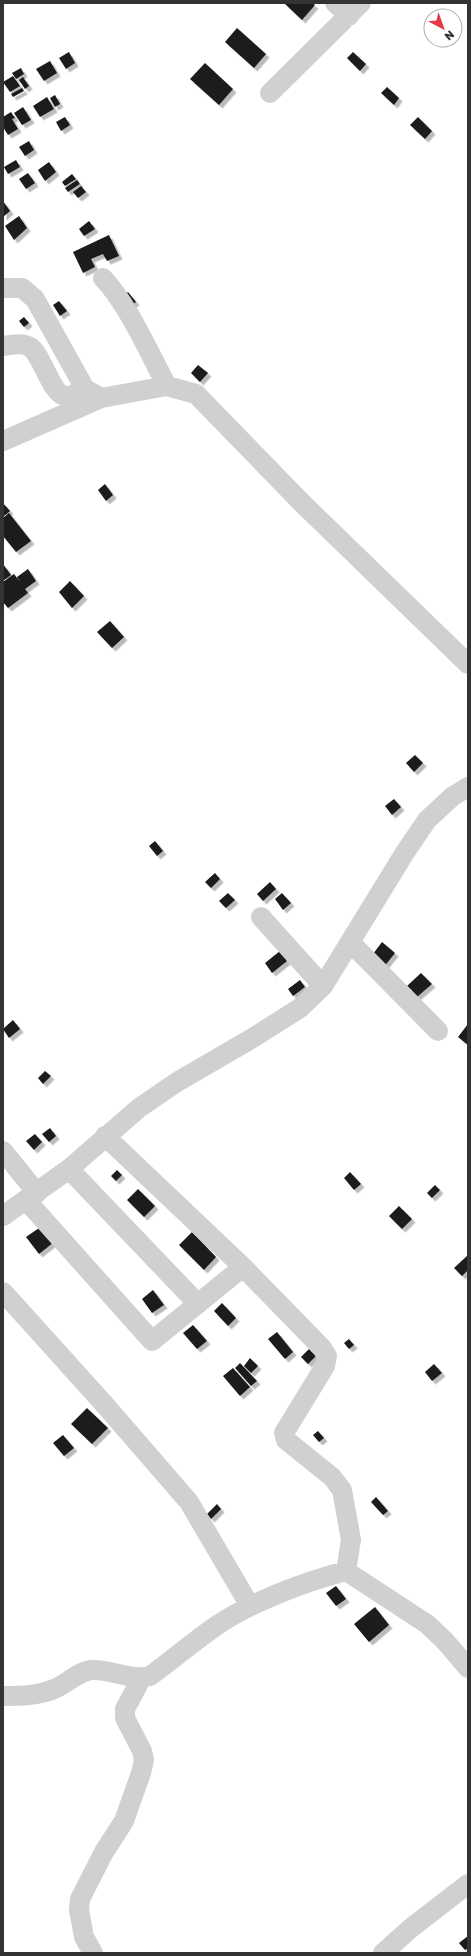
<svg xmlns="http://www.w3.org/2000/svg" width="471" height="1956" viewBox="0 0 471 1956" font-family="'Golos Text',sans-serif">
<style>
.building{fill:#1a1a1a;filter:url(#shadow)}
.lines{fill:none;stroke-linecap:round;stroke-linejoin:round}
.minor{stroke:#d0d0d0;stroke-width:20}
</style>
<defs>
<filter id="shadow"><feDropShadow dx="3.5" dy="3.5" stdDeviation="0" flood-color="#0004"/></filter>
</defs>
<rect width="100%" height="100%" fill="#fff"/>
<path class="building" d="M284,3h28l3,2 -13,15z
M237,28l29,26 -12,14 -29,-26z
M69,52l6,11 -9,6 -7,-11z
M353,52l13,12 -6,7 -13,-13z
M50,61l7,12 -13,8 -8,-12z
M205,63l28,26 -14,16 -29,-26z
M21,68l3,6 -8,5 -4,-6z
M13,76l7,10 -10,6 -7,-10z
M23,77l6,9 -4,3 -6,-9z
M387,87l12,11 -5,7 -13,-12z
M22,88l2,3 -11,6 -2,-3z
M55,95l5,9 -5,3 -5,-9z
M47,97l7,12 -14,8 -7,-11z
M23,107l8,13 -9,5 -8,-12z
M11,112l4,6 -3,1 6,10 -10,6 -5,-8v-10z
M65,117l5,8 -9,6 -5,-9z
M418,117l14,14 -7,8 -15,-14z
M29,141l5,9 -9,6 -6,-9z
M16,160l4,7 -12,7 -4,-7z
M49,162l7,10 -11,9 -7,-11z
M28,173l7,10 -9,6 -7,-10z
M72,174l4,5 -11,7 -3,-4z
M77,180l3,4 -12,8 -3,-4z
M81,186l5,6 -8,6 -5,-6z
M3,201l7,10 -7,6z
M19,216l8,12 -13,12 -9,-14z
M89,221l6,8 -11,7 -5,-7z
M109,235l10,21 -12,5 -4,-7 -12,5 4,8 -12,6 -10,-21z
M128,292l8,10 -6,4 -7,-10z
M59,301l8,10 -7,5 -7,-11z
M24,317l5,6 -5,4 -5,-6z
M198,365l10,8 -8,9 -9,-9z
M105,484l8,11 -7,6 -8,-11z
M3,503l7,8 -7,6z
M9,513l22,28 -15,11 -13,-16v-18z
M3,564l8,11 -8,6z
M28,569l8,12 -11,8 3,4 -20,15 -5,-6v-20l11,-8 7,9 -4,-6z
M70,581l14,15 -12,12 -13,-16z
M110,621l14,16 -12,11 -15,-16z
M415,755l8,8 -9,9 -8,-9z
M394,799l7,8 -9,8 -7,-9z
M155,841l8,10 -6,5 -8,-10z
M215,873l5,6 -9,9 -6,-6z
M270,882l6,7 -13,12 -6,-7z
M228,893l7,7 -9,8 -7,-7z
M282,893l9,10 -8,7 -8,-11z
M382,942l13,11 -12,15 -13,-10z
M280,951l7,10 -15,12 -7,-10z
M421,973l11,11 -15,13 -10,-11z
M300,980l5,7 -12,9 -5,-7z
M13,1020l7,9 -11,9 -6,-9z
M468,1024v21l-10,-8z
M45,1071l6,5 -8,8 -5,-6z
M50,1128l6,8 -7,6 -7,-8z
M35,1134l7,8 -8,8 -8,-9z
M117,1170l5,5 -6,6 -5,-5z
M350,1172l11,12 -7,6 -10,-12z
M435,1185l5,5 -8,8 -5,-5z
M138,1189l17,17 -11,11 -17,-17z
M399,1206l13,13 -10,10 -13,-13z
M42,1226l12,16 -15,12 -13,-17z
M192,1232l24,25 -12,13 -25,-25z
M468,1255v15l-6,6 -8,-8z
M153,1290l11,15 -12,8 -10,-14z
M222,1303l14,15 -8,8 -14,-15z
M193,1325l14,16 -10,8 -14,-16z
M277,1332l16,20 -8,7 -17,-20z
M349,1339l5,6 -5,4 -5,-6z
M309,1349l7,7 -8,8 -7,-7z
M250,1358l8,8 -7,7 -7,-7z
M240,1363l17,18 -6,5 -16,-18z
M434,1364l8,9 -10,8 -7,-9z
M233,1368l17,19 -10,9 -17,-20z
M87,1408l21,20 -16,16 -21,-20z
M318,1431l6,7 -5,4 -6,-7z
M63,1435l11,13 -10,8 -11,-13z
M376,1497l12,14 -5,4 -12,-13z
M217,1504l4,5 -10,10 -4,-5z
M336,1586l10,13 -10,7 -10,-13z
M375,1607l14,18 -20,17 -15,-18z
M468,1936v12l-3,2 -6,-7z"/>
<g class="lines">
<path class="minor" d="M335,3l14,13
M270,93l91,-90
M103,278c26,28 45,73 64,108
M3,288h19l13,11 50,90 16,9
M3,346c8,-1 20,-4 27,1 13,9 21,47 35,49 7,1 15,-5 20,-7
M3,441l98,-43 66,-12 29,8 105,108 167,162
M261,917l62,69
M350,942l88,89
M105,1136l138,131 79,81 5,8 -2,10 -41,67 2,7 46,37 10,13 9,50 -5,31
M3,1151l34,42
M69,1169l129,135
M26,1200l126,141 91,-74
M3,1216l66,-47 70,-61 38,-26 74,-43 49,-31 23,-22 81,-132 23,-34 26,-24 15,-9
M3,1292l102,113 84,97 61,104
M3,1696c17,0 35,0 51,-7 13,-5 24,-18 38,-19 20,-1 38,11 58,6 22,-16 43,-34 66,-50 35,-24 88,-44 130,-55l81,53 18,17 23,27
M93,1953l-9,-16 -5,-27 1,-11 24,-47 20,-31 17,-48 3,-13 -2,-9 -17,-33v-9l16,-30
M383,1953l28,-25 57,-44"/>
</g>
<rect width="471" height="1956" fill="none" stroke="#333333" stroke-width="8"/>
<g transform="translate(443 28) rotate(139)"><circle r="19" fill="#ffffff" stroke="#adadad"/>
<path d="M0-3L7 15L0 10L-7 15Z" fill="#e63946"/>
<text y="-6" font-size="11" font-weight="bold" text-anchor="middle" fill="#333333">N</text>
</g>
</svg>
